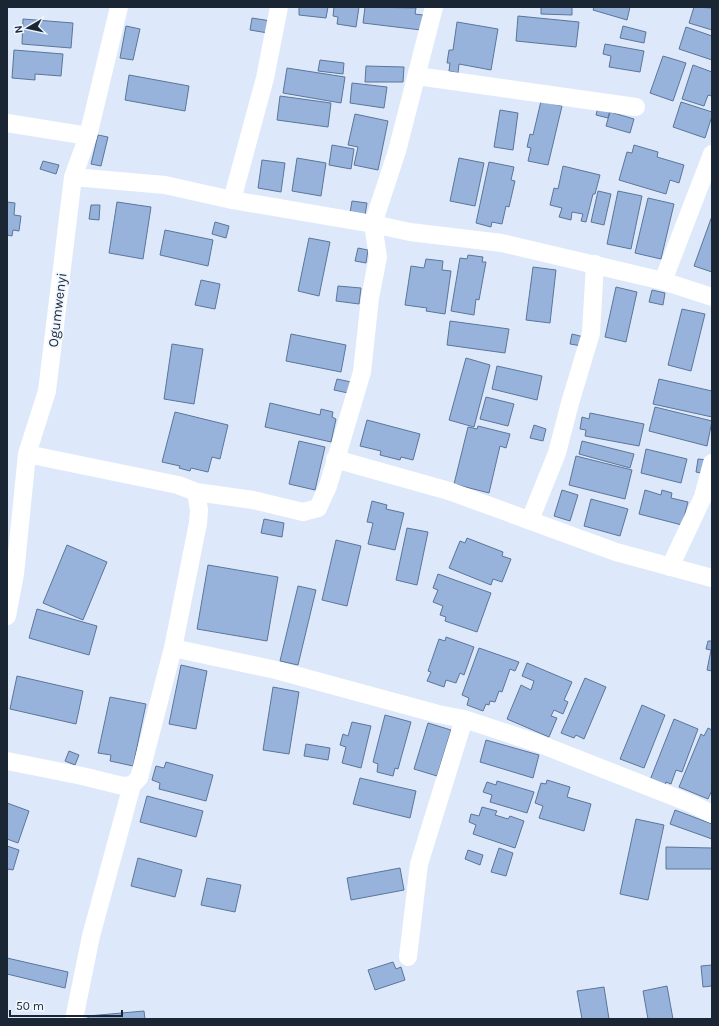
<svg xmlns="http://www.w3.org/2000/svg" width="719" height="1026" viewBox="0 0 719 1026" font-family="Karla,sans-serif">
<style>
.building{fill:#97b3db;stroke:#5b769a}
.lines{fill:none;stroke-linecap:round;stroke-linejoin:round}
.minor{stroke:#fff;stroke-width:18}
.labels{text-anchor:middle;stroke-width:3.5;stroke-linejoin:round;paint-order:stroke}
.street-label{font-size:14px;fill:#1b2635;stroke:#f0f6fe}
</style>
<rect width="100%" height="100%" fill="#dde9fa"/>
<path class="building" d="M299,7h29l-2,11 -27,-3z
M334,7h25l-3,20 -19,-3 1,-7 -5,-1z
M365,7l51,1 -1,6 8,1 -2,15 -58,-7z
M541,7h31v8l-31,-1z
M594,7h36l-3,13 -34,-10z
M694,7l18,1v22l-23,-7z
M518,16l61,6 -3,25 -60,-6z
M252,18l19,3 -3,12 -18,-3z
M23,19l50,4 -2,25 -49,-4z
M457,22l41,7 -7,41 -32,-6 -1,9 -9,-2 1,-8h-3l2,-13h4z
M126,26l14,3 -7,31 -13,-2z
M623,26l23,6 -2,11 -24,-5z
M686,27l26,9v24l-33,-11z
M605,44l39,7 -4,21 -31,-5 2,-11 -8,-2z
M14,50l49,4 -2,22 -26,-2v6l-23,-2z
M663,56l23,7 -13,38 -23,-8z
M320,60l24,3 -1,11 -25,-3z
M693,65l19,7v24l-4,-1 -4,11 -22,-7z
M366,66l38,1 -1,15h-38z
M287,68l58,9 -4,26 -58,-10z
M129,75l60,11 -4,25 -60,-11z
M352,83l35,4 -3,21 -34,-5z
M280,96l51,7 -3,24 -51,-7z
M541,101l21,5 -14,59 -20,-4 3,-13 -4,-1 3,-13 3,1z
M681,102l31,10v4l-7,22 -32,-11z
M598,107l12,3 -2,8 -12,-3z
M500,110l18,3 -5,37 -19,-3z
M610,112l24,7 -4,14 -24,-7z
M355,114l33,7 -10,49 -24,-5 4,-18 -10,-2z
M98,135l10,2 -7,29 -10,-2z
M332,145l22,4 -3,20 -22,-4z
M634,145l24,7 -1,5 27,8 -5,18 -9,-3 -4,14 -47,-14 8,-28 5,1z
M297,158l29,5 -5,33 -29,-5z
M459,158l25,5 -9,43 -25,-5z
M262,160l23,3 -4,29 -23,-4z
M43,161l16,4 -3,9 -16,-5z
M489,162l25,5 -3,13 4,1 -6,26 -3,-1 -4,18 -10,-2 -1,5 -15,-4z
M563,166l37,9 -5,19h-2l-7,28 -5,-1 2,-7 -11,-2 -1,8 -12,-3 3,-9 -12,-3 4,-17 4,1z
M598,191l13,3 -7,31 -13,-3z
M618,191l24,5 -11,53 -24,-5z
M648,198l26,6 -13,55 -26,-6z
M352,201l15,2 -2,12 -15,-2z
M7,202l8,1 -1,12 7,1 -2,15 -6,-1 -1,6 -5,-1z
M117,202l34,5 -8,52 -34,-6z
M91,205h9l-1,15 -10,-1z
M712,216v56l-18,-6z
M215,222l14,4 -3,12 -14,-4z
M165,230l48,10 -5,26 -48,-11z
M309,238l21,4 -11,54 -21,-5z
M358,248l10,2 -2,13 -11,-2z
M468,255l15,2 -1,5h4l-7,38 -3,-1 -2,16 -23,-4 9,-53 7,1z
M426,259l17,2 -1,9 9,1 -6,43 -19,-3 1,-3 -22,-3 6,-39 13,2z
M533,267l23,3 -6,53 -24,-3z
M201,280l19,4 -5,25 -20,-4z
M338,286l23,2 -2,16 -23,-3z
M616,287l21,5 -11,50 -21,-5z
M652,290l13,3 -2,12 -14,-3z
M682,309l23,5 -14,57 -23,-6z
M450,321l59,8 -4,24 -58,-8z
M291,334l55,11 -5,27 -55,-11z
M572,334l12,3 -2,9 -12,-2z
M172,344l31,5 -9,55 -30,-5z
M466,358l24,7 -16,62 -25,-7z
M497,366l45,10 -5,24 -45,-11z
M337,379l14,3 -3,11 -14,-3z
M659,379l53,12v26l-59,-13z
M486,397l28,7 -6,22 -28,-7z
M270,403l50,12 1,-6 12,3 -1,5 4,2 -5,23 -66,-15z
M655,407l57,14 -5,25 -58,-15z
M175,412l53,13 -8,34 -8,-2 -4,15 -17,-4 -1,3 -11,-3 1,-2 -18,-4z
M590,413l54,11 -5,22 -54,-10 1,-6 -6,-1 2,-12 7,2z
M367,420l53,14 -7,26 -12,-3 -1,3 -20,-5 1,-4 -21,-5z
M534,425l12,4 -3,12 -13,-3z
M478,426l32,8 -4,14 -6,-2 -11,47 -35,-9 14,-57 9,2z
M299,441l26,6 -10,43 -26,-6z
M582,441l52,13 -4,14 -51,-14z
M646,449l41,10 -6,24 -40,-10z
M576,456l56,14 -7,29 -56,-14z
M698,459l11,1 -3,14 -10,-2z
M562,490l16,5 -8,26 -16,-5z
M645,490l16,5 1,-5 10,3 -1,5 17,4 -6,23 -43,-11z
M591,499l37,10 -8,27 -36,-10z
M372,501l15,4 -1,4 18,4 -9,37 -27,-6 5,-21 -6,-1z
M264,519l20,4 -2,14 -21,-4z
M407,528l21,4 -11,53 -21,-5z
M467,538l36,14 -1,4 9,3 -9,23 -9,-3 -2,6 -42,-17 11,-27 5,2z
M336,540l25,6 -14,60 -25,-6z
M67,545l40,17 -24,58 -40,-17z
M208,565l70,12 -11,64 -70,-12z
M438,574l53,19 -14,39 -32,-11 1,-4 -6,-2 3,-9 -10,-4 5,-12 -5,-2z
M298,586l18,4 -18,75 -18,-4z
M37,609l60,17 -8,29 -60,-17z
M446,637l28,10 -10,28 -4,-2 -4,10 -10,-3 -2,7 -17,-6 4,-9 -3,-1 11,-32 6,2z
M708,641h4v30l-5,-1 4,-20 -5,-1z
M479,648l40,14 -4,9 -5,-2 -8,23 -3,-1 -4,11 -5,-1 -1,4 -3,-1 -3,7 -16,-6 2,-7 -7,-3z
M527,663l45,19 -8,18 4,2 -5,12 -9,-4 -3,6 6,2 -8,19 -42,-18 14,-34 10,5 3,-9 -12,-5z
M181,665l26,6 -11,58 -27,-5z
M17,676l66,15 -7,33 -66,-15z
M585,678l21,9 -22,52 -8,-4 -2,3 -13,-5z
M273,687l26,5 -10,62 -26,-4z
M110,697l36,7 -13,62 -23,-5 1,-6 -13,-2z
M642,705l23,10 -21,53 -24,-9z
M385,715l26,7 -13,47 -3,-1 -2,8 -16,-4 1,-8 -5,-2z
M674,719l24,10 -16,43 -6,-2 -5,14 -5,-2 -1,4 -15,-6z
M352,722l19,4 -10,42 -19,-5 4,-16 -6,-2 3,-11 5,2z
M428,723l23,7 -14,46 -23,-7z
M708,728l4,2v60l-4,9 -29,-12 22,-53 3,2z
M486,740l53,15 -6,23 -53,-16z
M306,744l24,4 -2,12 -24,-4z
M69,751l10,4 -4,10 -10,-4z
M166,762l47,13 -7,26 -47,-12 1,-6 -8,-3 4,-14 8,2z
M360,778l56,13 -6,27 -57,-14z
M547,780l23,7 -3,10 24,7 -7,27 -45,-13 4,-12 -8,-3 6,-20 5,1z
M497,781l37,11 -7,21 -37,-11 2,-7 -9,-3 4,-10 9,3z
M147,796l56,15 -7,26 -56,-15z
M7,803l22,8 -11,32 -11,-4z
M482,807l15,4 -2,4 13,4 2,-3 14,5 -9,27 -42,-14 3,-9 -7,-3 2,-8 8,2z
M675,810l37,14v15l-42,-15z
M636,819l28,6 -16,75 -28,-6z
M7,846l12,4 -6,20 -5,-1 -1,4z
M666,847l46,1v21h-46z
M499,848l14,5 -7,23 -15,-4z
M468,850l15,5 -3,10 -15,-6z
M138,858l44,12 -7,27 -44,-11z
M400,868l4,22 -53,10 -4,-22z
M207,878l34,7 -6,27 -34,-7z
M7,958l61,14 -3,16 -58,-14z
M393,962l3,7 5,-2 4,13 -30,10 -7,-20z
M712,965v21l-9,1 -2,-21z
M667,986l6,33h-25l-5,-28z
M604,987l5,32h-27l-5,-28z
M144,1011l1,8h-57v-3z"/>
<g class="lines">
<path class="minor" d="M417,76l219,31
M7,123l81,13
M73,177l92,8 67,15 141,24 37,8 92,11 161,38 49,16
M232,200l33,-122 14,-71
M663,281l49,-127
M335,459l114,32 167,61 96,26
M196,492l57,8 50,12 15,-4 10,-22 34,-114 8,-74 8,-41 -5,-33 24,-73 37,-144
M530,520l27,-67 13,-50 21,-70 4,-69
M670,567l33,-70 9,-34
M7,616l8,-42 12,-120 20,-63 26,-214 15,-41 31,-129
M173,648l103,22 162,44 26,5 76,25 152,60 20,10
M7,761l75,15 41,10 9,-1 7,-7 34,-130 25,-125 1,-13 -3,-18 -18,-7 -151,-31
M408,957l11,-93 45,-145
M74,1019l17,-83 41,-151"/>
</g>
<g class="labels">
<g class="street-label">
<text transform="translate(57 310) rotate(-83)" y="5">Ogumwenyi</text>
</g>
</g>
<rect width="719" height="1026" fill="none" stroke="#1b2635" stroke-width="16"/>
<g transform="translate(28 28) rotate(261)" stroke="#f0f6fe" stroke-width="3" paint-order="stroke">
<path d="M0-3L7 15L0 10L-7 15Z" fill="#1b2635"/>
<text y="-6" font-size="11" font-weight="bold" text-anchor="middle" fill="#1b2635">N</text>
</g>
<path d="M10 1010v6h112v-6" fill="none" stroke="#1b2635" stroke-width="2"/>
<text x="16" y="1010" font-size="12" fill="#1b2635" stroke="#f0f6fe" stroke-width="3" paint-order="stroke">50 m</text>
</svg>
